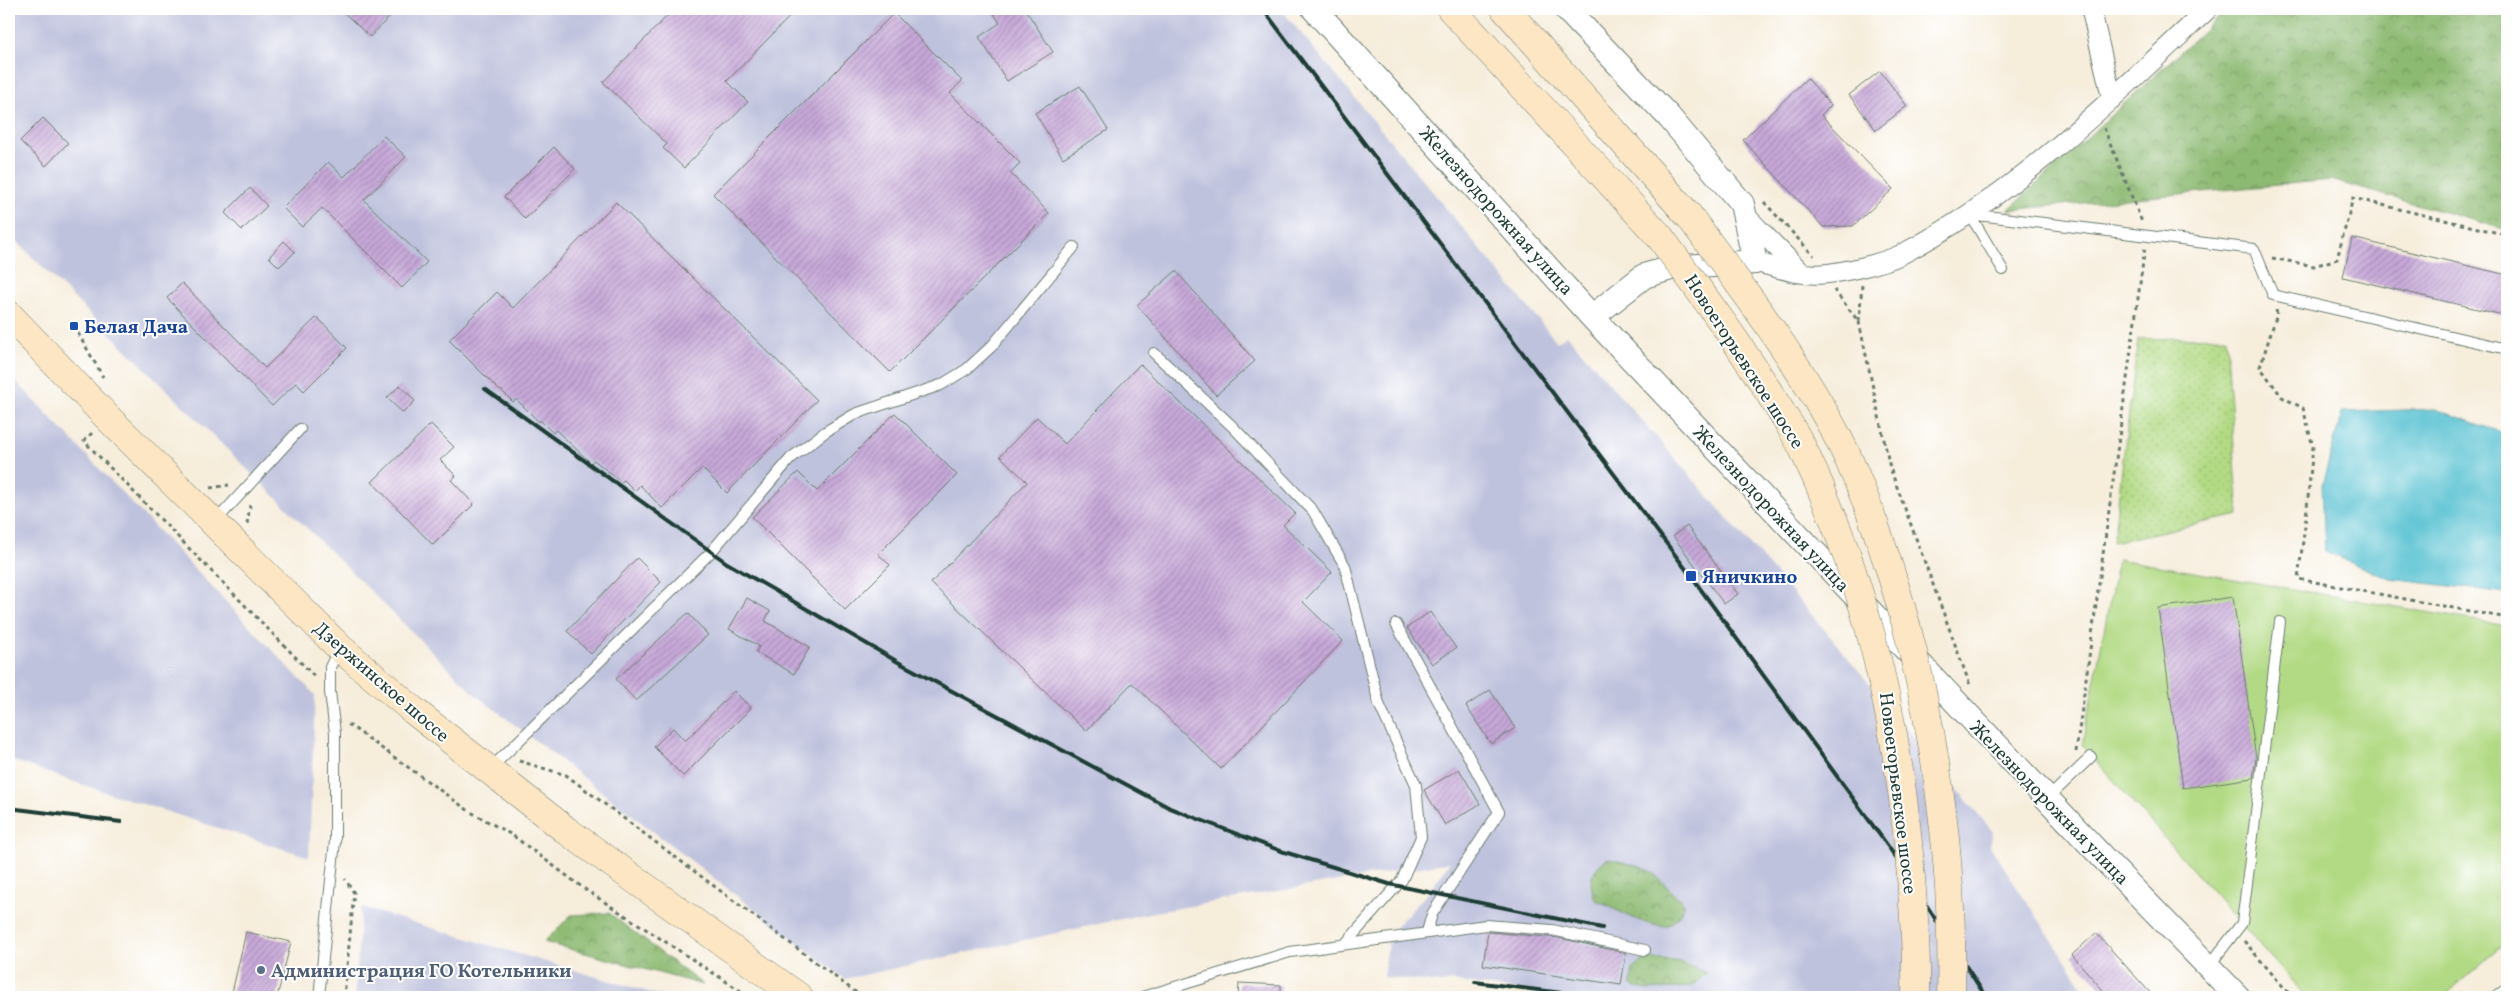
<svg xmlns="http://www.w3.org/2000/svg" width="2516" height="1006" viewBox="0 0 2516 1006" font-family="Vollkorn,serif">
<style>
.industrial{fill:#bfc2dd}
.grass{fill:url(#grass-dots);stroke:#688c5c}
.forest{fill:url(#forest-crowns);stroke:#567c53}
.pitch{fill:#b2da84;stroke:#688c5c}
.water{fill:#56c1d1;stroke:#3a7f82}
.building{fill:url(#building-hatch)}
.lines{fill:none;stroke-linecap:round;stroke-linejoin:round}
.service-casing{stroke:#6a7b6e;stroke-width:12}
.minor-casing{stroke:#6a7b6e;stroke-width:21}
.tertiary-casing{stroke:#6a7b6e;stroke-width:26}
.secondary-casing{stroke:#6a7b6e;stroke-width:29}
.path{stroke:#6a7b6e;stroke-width:3;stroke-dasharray:4 4;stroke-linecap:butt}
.service{stroke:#fff;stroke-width:10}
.minor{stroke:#fff;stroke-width:19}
.tertiary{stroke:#fff;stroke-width:24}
.secondary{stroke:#fce6c4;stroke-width:28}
.rail{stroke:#1f3d34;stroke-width:4}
.secondary-bridge-casing{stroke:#6a7b6e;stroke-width:29;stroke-linecap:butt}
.secondary-bridge{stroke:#fce6c4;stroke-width:28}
.transit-dot{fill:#1a4fb4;stroke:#fff;stroke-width:2}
.service-dot{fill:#5c6f8a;stroke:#fff;stroke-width:2}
.labels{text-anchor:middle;stroke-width:4;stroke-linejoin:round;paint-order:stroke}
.street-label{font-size:19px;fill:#1f3d34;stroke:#fff}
.transit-label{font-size:19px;font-weight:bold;fill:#164399;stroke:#fff;text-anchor:start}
.service-label{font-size:19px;font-weight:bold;fill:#4e5e75;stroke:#fff;text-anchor:start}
</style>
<defs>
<pattern id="grass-dots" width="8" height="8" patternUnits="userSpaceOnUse" patternTransform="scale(1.25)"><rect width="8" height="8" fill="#b2da84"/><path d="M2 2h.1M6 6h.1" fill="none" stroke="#99bc73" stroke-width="1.8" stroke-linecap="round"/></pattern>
<pattern id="forest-crowns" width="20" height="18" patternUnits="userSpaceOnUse" patternTransform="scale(1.25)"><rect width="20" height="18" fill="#8dba72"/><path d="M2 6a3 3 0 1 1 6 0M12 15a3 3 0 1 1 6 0" fill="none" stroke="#73985e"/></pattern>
<pattern id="building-hatch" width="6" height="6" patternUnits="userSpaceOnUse" patternTransform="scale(1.25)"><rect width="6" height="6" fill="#c8a9d9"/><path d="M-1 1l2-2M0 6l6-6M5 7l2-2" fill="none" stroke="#a28bb1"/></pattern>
</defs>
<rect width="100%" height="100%" fill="#fff"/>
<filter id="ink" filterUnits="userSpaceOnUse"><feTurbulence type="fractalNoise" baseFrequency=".02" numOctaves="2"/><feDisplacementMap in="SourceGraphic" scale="10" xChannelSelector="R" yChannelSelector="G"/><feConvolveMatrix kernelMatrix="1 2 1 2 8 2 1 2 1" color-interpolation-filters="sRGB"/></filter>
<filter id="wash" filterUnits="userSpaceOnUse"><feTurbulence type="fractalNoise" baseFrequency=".0096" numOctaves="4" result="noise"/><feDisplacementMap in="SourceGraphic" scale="20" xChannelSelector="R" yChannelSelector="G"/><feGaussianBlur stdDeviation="1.12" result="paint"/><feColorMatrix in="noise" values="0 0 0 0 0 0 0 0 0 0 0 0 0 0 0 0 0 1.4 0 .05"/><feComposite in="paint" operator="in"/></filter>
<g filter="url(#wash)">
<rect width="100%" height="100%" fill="#f6eddb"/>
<path class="industrial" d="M9,9h1272l276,333 10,-7 251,287 175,210 -3,14 100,151h-525l-114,-16 -10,2 -58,-6 6,-40 10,-14 30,-31 21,-30 -301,51 -304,66 -369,-284 -467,-461z
M9,374l306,321 -6,162 -235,-75 -65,-23z
M361,907l297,88 9,2h-312z"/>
<path class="grass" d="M2226,337l13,178 -126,27 25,-203z"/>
<path class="forest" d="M2227,9h280v221l-176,-50 -323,30z
M1607,858l31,8 14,6 33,32c-4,8 -8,17 -17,21 -16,6 -56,-18 -73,-25 -7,-21 -5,-27 12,-42z
M609,913l94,72 -159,-43 27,-27z
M1645,959l32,2 30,12 -16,14 -45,3 -15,-5 1,-16z"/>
<path class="pitch" d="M2118,559l389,67v315l-64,56h-137l-224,-252z"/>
<path class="water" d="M2435,409l72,25v159l-117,-14 -65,-27 -3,-67 20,-73z"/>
<g id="blocks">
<path class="building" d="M340,9h57l-27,28z
M674,9h123l-70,72 21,21 -64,66 -21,-20 4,-4 -64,-62z
M991,9h34l28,43 -46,29 -28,-44 21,-14z
M894,13l68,68 -12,12 70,70 -10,10 39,40 -159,159 -177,-178z
M1880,71l27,35 -31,24 -27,-35z
M1807,78l24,27 -10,10 72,74 -40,37 -30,1 -80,-87z
M1080,86l28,44 -45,28 -28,-45z
M43,118l25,25 -22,23 -26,-25z
M384,136l22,21 -42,43 63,62 -25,26 -80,-80 -20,19 -19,-19 45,-46 16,15z
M554,147l21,22 -50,50 -21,-22z
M250,188l17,18 -25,24 -17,-17z
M616,202l201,198 -90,93 -25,-25 -40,40 -22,-23 -5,6 -11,-11 -3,2 -27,-22 -3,3 -35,-33 -3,3 -13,-13 -1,2 -23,-23 -3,3 -12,-12 -1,1 -51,-51 48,-48 16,16z
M2352,238l155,37v41l-164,-39z
M284,241l11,11 -16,15 -10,-10z
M1176,271l79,90 -39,34 -79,-90z
M182,283l83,85 52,-51 30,31 -43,43 -8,-8 -24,23 -105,-108z
M1140,364l155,149 -12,12 49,47 -29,30 40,39 -122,128 -89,-86 -46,48 -155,-148 96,-101 -27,-26 37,-39 28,27z
M400,385l15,16 -12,12 -16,-15z
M895,413l62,62 -79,79 12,11 -45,45 -93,-93 46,-45 19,19z
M431,424l23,23 -14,13 16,16 -5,4 23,24 -41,41 -61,-63z
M1687,526l51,68 -14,10 -51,-68z
M637,558l24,24 -70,72 -24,-23z
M2233,597l23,161 -3,20 -70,10 -25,-180z
M747,598l23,13 -5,10 45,26 -16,27 -38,-22 3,-6 -30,-17z
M1430,612l26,36 -24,16 -25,-36z
M688,613l20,22 -72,66 -20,-22z
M1490,690l25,38 -24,16 -25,-38z
M734,691l17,17 -68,68 -29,-29 19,-19 12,13z
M1459,769l21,35 -35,21 -21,-35z
M246,932l45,10 -14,55h-46z
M1488,932l71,6 67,15 -5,32 -138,-20z
M2096,933l58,64h-45l-37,-42z
M1239,983l42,2v12h-43z"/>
</g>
</g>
<g filter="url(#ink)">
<use href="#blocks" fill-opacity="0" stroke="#6a7b6e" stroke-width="1"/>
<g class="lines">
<defs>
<path id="service" d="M1969,213l34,57
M1970,214l284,35 19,46 234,54
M1154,353l78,73 81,85 32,55 34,138 37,81 5,52 -19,43 -57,64
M215,522l85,-93
M1396,624l103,188 -67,102 -5,18
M489,770l222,-218 80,-94 34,-26 30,-18 86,-29 26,-16 25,-23 82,-99
M2047,799l44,-42
M2209,966l33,-43 38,-301
M319,997l16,-156v-108l-5,-41v-25l9,-18
M1142,997l148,-45 196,-27 66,5 93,20
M2497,997l10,-8"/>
<path id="minor" d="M2091,9l21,90
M1745,215l57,58
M1755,262c21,5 44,14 67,12 19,-1 63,-11 80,-20 114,-59 213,-158 306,-245"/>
<path id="tertiary" d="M1314,9l278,308 515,545 131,135
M1566,9l103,108 73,87 13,58 -84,6 -27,8 -52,41"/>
<path id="secondary" d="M1451,9l209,228
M1505,9l184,207
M9,315l99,103 232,230 74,63 153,120 232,166"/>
</defs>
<use href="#service" class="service-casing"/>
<use href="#minor" class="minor-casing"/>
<use href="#tertiary" class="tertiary-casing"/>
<use href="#secondary" class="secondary-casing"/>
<path class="path" d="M2104,128l38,94
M1764,202l50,54
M2272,258l42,8 23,-7 16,-61 154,37
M1834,290l25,32 31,146 80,217
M2276,310l1,4 -17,53 22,30 21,11 10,39 -7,71 -8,61 209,39
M1859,321l3,-36
M74,326l29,51
M92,433l-8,8 232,237
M210,488l19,-3
M247,524l3,-19
M348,724l121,87 43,24 74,55 164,107
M2076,752l69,-505
M519,761l47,14 296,222
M2244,941l48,56
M344,997l10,-104 -9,-14"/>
<use href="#service" class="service"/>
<use href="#minor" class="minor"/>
<use href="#tertiary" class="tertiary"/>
<use href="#secondary" class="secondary"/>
<path class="rail" d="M1263,9l428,567 199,273 96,148
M485,389l242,174 171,99 272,146 111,43 108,33 213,44
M9,808l112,14
M1475,982l119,15"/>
<defs>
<path id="secondary-bridge" d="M1689,216c51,69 104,138 145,214 19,35 34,75 47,113 49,142 74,304 70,454
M1660,237c39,53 79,106 113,162 10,16 22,33 30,50 61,127 93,264 106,404 4,48 8,96 7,144"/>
</defs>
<use href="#secondary-bridge" class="secondary-bridge-casing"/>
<use href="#secondary-bridge" class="secondary-bridge"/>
</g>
</g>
<g class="transit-dot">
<rect x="69" y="321" width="10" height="10" rx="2.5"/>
<rect x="1685" y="570" width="12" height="12" rx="2.5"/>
</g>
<circle class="service-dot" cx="261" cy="970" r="5"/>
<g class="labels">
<g class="street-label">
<text transform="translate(1497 210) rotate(48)" y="7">Железнодорожная улица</text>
<text transform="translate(1745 361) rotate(57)" y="7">Новоегорьевское шоссе</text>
<text transform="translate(1772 508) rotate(47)" y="7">Железнодорожная улица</text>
<text transform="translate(382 681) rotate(41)" y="7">Дзержинское шоссе</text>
<text transform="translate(1899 793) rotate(83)" y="7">Новоегорьевское шоссе</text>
<text transform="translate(2050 802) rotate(46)" y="7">Железнодорожная улица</text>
</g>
<g class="transit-label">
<text x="84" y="333">Белая Дача</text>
<text x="1702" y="583">Яничкино</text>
</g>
<g class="service-label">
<text x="271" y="977">Администрация ГО Котельники</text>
</g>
</g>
<rect width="2516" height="1006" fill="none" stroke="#fff" stroke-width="30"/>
</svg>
